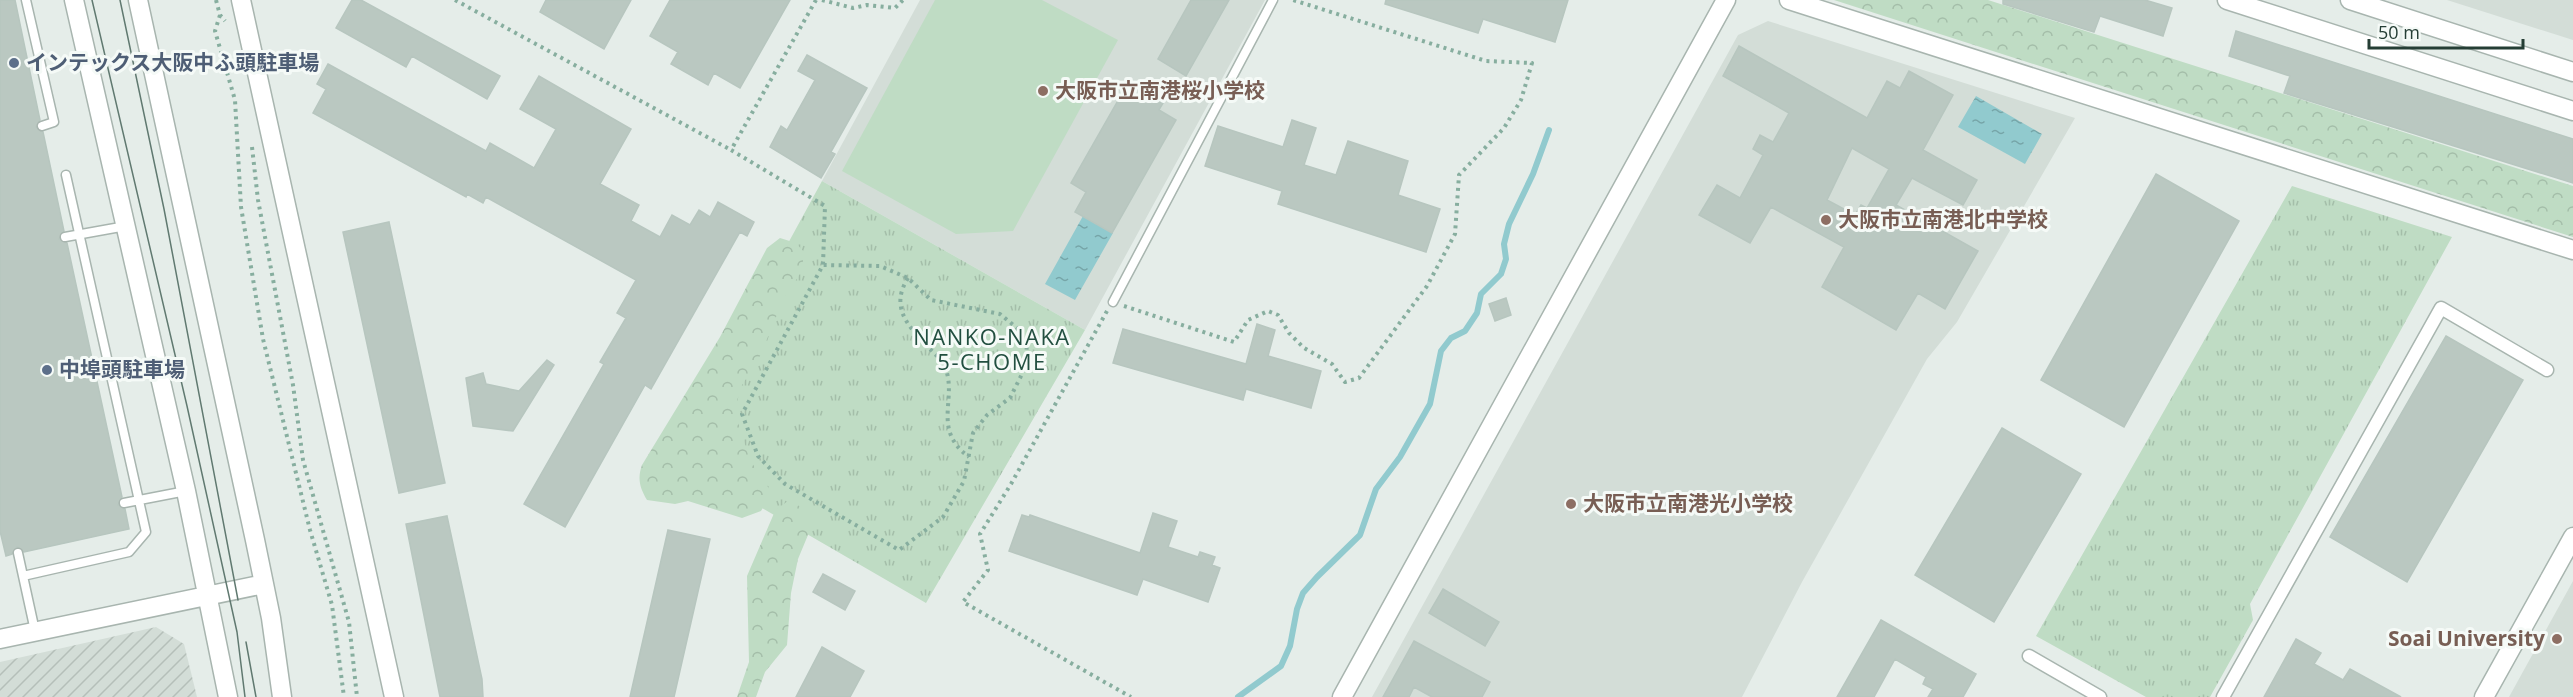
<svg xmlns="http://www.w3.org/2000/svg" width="2573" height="697" viewBox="0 0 2573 697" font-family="'Open Sans','Noto Sans JP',sans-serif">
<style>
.built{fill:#d3ddd7}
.industrial{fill:url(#industrial-furrows)}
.grass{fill:url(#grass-tufts)}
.forest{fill:url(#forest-crowns)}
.pitch{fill:#bfdcc4}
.water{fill:url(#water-ripples)}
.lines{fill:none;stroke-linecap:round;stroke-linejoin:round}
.stream{stroke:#91cace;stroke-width:6}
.building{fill:#bac8c1;stroke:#b7c6bf;stroke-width:1.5;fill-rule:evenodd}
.service-casing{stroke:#a8b5af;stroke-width:11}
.pedestrian-casing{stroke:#a8b5af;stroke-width:15}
.tertiary-casing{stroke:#a8b5af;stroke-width:21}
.path{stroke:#87ae9f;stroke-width:4;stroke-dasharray:3 4.5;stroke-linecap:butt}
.service{stroke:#fff;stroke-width:8}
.pedestrian{stroke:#fff;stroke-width:12}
.tertiary{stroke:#fff;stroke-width:18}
.tram{stroke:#607970;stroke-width:1.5}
.service-dot{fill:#5c6f8a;stroke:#f5faf7;stroke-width:2}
.education-dot{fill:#8d6e63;stroke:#f5faf7;stroke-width:2}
.labels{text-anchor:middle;stroke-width:6;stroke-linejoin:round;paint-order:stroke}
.service-label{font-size:21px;font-weight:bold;fill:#4e5e75;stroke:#f5faf7;text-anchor:start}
.education-label{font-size:21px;font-weight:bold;fill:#785e54;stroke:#f5faf7;text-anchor:start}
.neighbourhood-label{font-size:22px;letter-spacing:1.5px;fill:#224f40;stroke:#f5faf7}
</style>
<defs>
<pattern id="industrial-furrows" width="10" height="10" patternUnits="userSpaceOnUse" patternTransform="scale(1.5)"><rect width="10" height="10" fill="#d3ddd7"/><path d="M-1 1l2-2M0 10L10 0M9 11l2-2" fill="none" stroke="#b5bfb9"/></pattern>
<pattern id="grass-tufts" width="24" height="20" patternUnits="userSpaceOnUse" patternTransform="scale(1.5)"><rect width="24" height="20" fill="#bfdcc4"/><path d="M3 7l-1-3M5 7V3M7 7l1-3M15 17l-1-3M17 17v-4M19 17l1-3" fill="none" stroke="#a4bea9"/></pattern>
<pattern id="forest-crowns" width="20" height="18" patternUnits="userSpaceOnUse" patternTransform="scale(1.5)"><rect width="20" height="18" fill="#bfdcc4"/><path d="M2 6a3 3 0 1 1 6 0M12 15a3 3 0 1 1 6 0" fill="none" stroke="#a4bea9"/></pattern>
<pattern id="water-ripples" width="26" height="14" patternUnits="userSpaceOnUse" patternTransform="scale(1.5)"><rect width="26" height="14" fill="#91cace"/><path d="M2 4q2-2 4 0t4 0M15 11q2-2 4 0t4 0" fill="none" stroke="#76a5a8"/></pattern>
</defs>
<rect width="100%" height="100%" fill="#e5ede9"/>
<path class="built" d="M920,0h345l-180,330 -263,-149z
M2447,0h126v40z
M1768,21l307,97 -118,204 -30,37 -125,223 -60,115h-370l366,-662z
M2573,581v116h-64z"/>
<path class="industrial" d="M156,627l28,17 13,53h-197v-35z"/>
<path class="grass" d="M822,181l263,149 -159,273 -254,-147z
M2292,186l160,51 -202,367 3,16 -43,77h-64l-110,-61z"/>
<path class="forest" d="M1834,0h154l585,186v51z
M780,238l16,5 7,8v16l-5,10 -15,23 -23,56 -21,34 -3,26 14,44 18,27 1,10 -8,14 -19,7 -54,-17 -13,3 -28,-4c-7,-12 -10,-21 -5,-35l78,-128 47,-89z
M789,500l22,13 -3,22 -10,24 -7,34 -4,52 -22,27 -9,25h-19l12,-35 -2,-86 28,-65z"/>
<path class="pitch" d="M935,0h107l76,40 -105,191 -57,3 -114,-63z"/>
<path class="water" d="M1976,96l66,38 -17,30 -67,-37z
M1083,216l30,17 -38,67 -30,-16z"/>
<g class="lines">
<path class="stream" d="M1238,697l43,-31 9,-20 7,-37 6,-16 14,-16 43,-42 16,-46 24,-32 30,-53 11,-53 10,-13 14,-7 12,-18 4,-19 20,-20 5,-15 -2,-15 5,-20 24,-50 16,-44"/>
</g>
<path class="building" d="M0,0h15l25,120 -4,7 7,5 21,99 -5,8 8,4 55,254 -4,8 7,4 4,20 -105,23 -7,-5 -5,7 -6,2 -6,-25z
M352,0h9l139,76 -13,23 -75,-43 -6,11 -70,-39z
M546,0h85l-27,49 -64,-37z
M670,0h120l-50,88 -26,-15 -6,12 -37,-21 7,-12 -28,-16z
M1191,0h38l-43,76 -28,-17z
M1386,0h182l-13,42 -72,-23 -5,14 -93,-29z
M2003,0h142l27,8 -9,28 -63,-20 -6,16 -91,-28z
M2236,31l337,108v44l-289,-90 6,-17 -61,-20z
M1739,46l128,72 20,-37 13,7 9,-17 44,24 -30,55 54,30 -14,25 -51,-27 -16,27 82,46 -33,58 -27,-16 -22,37 -74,-43 22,-40 -73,-40 -21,36 -51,-28 18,-30 23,13 23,-43 -10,-6 7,-14 13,7 16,-29 -66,-37zM1852,148l37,21 -22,39 -6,-3 -6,10 -28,-15z
M807,55l60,33 -36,64 4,2 -14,24 -51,-31 11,-21 6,4 28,-50 -17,-9z
M328,64l158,87 4,-8 44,25 22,-39 -36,-20 19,-33 92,53 -31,55 39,21 -8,16 29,16 12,-22 18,10 9,-15 11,7 8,-15 36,20 -7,14 -7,-4 -89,157 -6,-4 -80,142 -41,-23 80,-140 -4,-2 26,-44 -9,-5 19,-33 -150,-83 -3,6 -16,-9 -1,3 -153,-84 13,-24 -9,-5z
M1124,90l14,8 4,-6 21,11 -4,7 17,10 -64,113 -37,-21 11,-20 -15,-9z
M1292,120l24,8 -12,37 32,10 12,-34 60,20 -10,34 42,14 -14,43 -148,-48 4,-13 -77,-25 13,-40 65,21z
M2156,174l83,47 -115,206 -83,-47z
M389,222l56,261 -46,10 -56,-261z
M1506,298l5,17 -16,6 -6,-17z
M1257,324l18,6 -7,26 53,15 -10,37 -65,-19 -3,11 -130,-37 10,-34 123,35z
M2446,336l77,44 -116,202 -77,-45z
M547,360l7,5 -41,66 -40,-5 -7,-48 17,-5 3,11 33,7z
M2002,428l79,46 -87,148 -79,-47z
M1153,513l24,8 -9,26 30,10 2,-5 15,5 -3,8 8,3 -12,34 -65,-23 -6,16 -128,-44 13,-36 7,2 1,-2 110,38z
M447,516l35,163 1,18h-43l-34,-173z
M668,530l42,9 -36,158h-44z
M823,574l32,17 -10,19 -32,-18z
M1443,589l56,33 -14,24 -56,-33z
M1881,620l95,54 -13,23h-35l5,-8 -10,-5 3,-7 -31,-18 -21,38h-37z
M2296,639l25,14 -7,11 29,16 7,-11 51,28h-137z
M1414,641l76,41 -8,15h-50l-18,-10 -5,10h-26z
M822,647l42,24 -14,26h-54z"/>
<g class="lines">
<defs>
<path id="service" d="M26,0l28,122 -12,4
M65,237l61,-11
M1113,302l160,-302
M124,503l62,-12
M18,553l5,23
M35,631l-12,-55 106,-24 17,-20 -80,-357"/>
<path id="pedestrian" d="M2029,656l71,41
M2223,697l218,-389 106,62"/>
<path id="tertiary" d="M74,0l112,491 42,206
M138,0l117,540 16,78 11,79
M241,0l153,697
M1789,0l784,250
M2227,0l346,111
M2350,0l223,72
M0,639l264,-55
M1342,697l384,-697
M2484,697l89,-160"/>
</defs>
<use href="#service" class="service-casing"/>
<use href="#pedestrian" class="pedestrian-casing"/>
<use href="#tertiary" class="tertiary-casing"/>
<path class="path" d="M216,0l4,15 5,6
M455,0l276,150
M816,0l-85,150 94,56 -2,59 -81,149 16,42 27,28 114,66 44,-33 21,-36 9,-48 14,-18 23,-17 15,-30 2,-24 -10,-16 -17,-14 -69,-14 -23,-22 -28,-12 -57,-1
M822,0l31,8 14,-3 28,3 8,-8
M220,15l-5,16 20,69 6,107 22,132 47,191 22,75 12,92
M252,147l6,53 35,185 10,75 46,162 8,75
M908,278c-19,30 1,49 22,71 5,5 12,11 15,18 13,32 -14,62 24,90
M1124,306l110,36 14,-22 20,-9 10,4 11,18 15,15 28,16 13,18 14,-4 68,-92 28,-52 4,-59 45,-47 17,-28 11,-37 -46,-2 -193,-61
M1107,311l-96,173 -31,50 8,36 -25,32 168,95"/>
<use href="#service" class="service"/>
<use href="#pedestrian" class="pedestrian"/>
<use href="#tertiary" class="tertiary"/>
<path class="tram" d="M92,0l95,406 50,226 8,65
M120,0l44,209 74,391
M246,642l10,55"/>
</g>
<g class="service-dot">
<circle cx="14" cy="63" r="6"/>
<circle cx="47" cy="370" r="6"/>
</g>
<g class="education-dot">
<circle cx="1043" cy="91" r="6"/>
<circle cx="1826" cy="220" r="6"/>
<circle cx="1571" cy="504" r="6"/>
<circle cx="2557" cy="639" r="6"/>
</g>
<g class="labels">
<g class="service-label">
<text x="26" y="70">インテックス大阪中ふ頭駐車場</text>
<text x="59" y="377">中埠頭駐車場</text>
</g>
<g class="education-label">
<text x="1055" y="98">大阪市立南港桜小学校</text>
<text x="1838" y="227">大阪市立南港北中学校</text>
<text x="1583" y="511">大阪市立南港光小学校</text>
<text x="2545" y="646" text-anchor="end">Soai University</text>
</g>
<g class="neighbourhood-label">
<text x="992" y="345">NANKO-NAKA<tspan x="992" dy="25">5-CHOME</tspan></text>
</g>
</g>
<path d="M2369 39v9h154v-9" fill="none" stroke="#253e35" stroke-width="3"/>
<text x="2378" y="39" font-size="18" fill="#253e35" stroke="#f5faf7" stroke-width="4.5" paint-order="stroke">50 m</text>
</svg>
